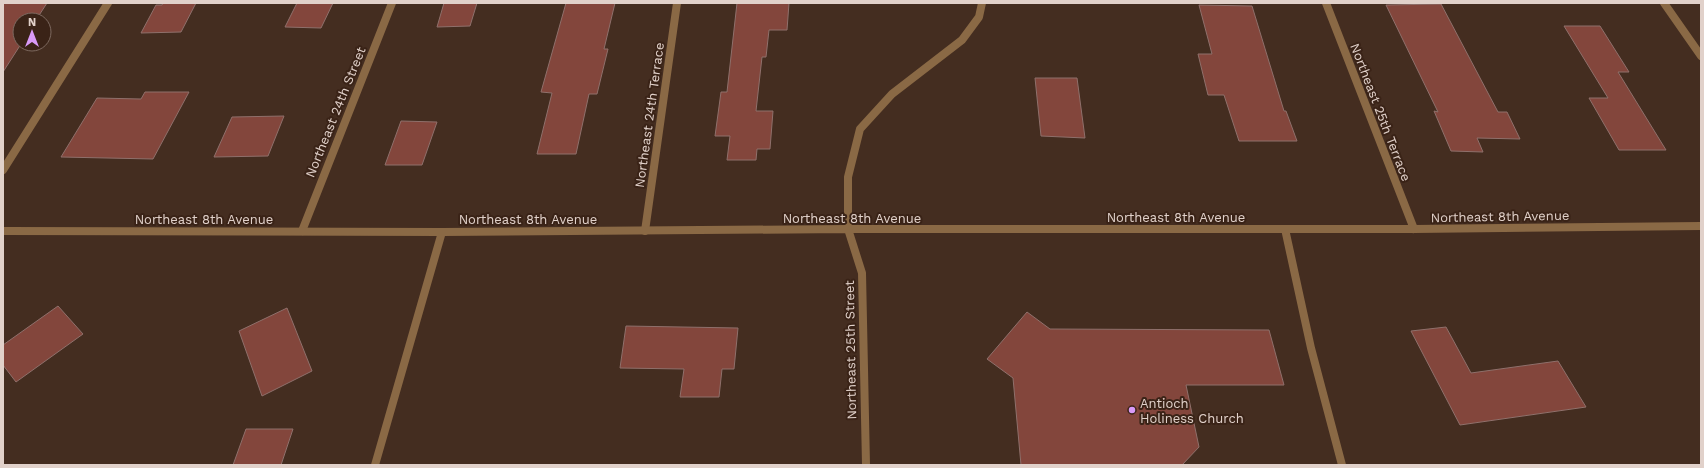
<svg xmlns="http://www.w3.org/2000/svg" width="1704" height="468" viewBox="0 0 1704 468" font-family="'Work Sans',sans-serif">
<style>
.building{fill:#83463c;stroke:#8f706b}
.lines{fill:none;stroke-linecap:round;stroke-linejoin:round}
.service{stroke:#8a6945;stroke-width:8}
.minor{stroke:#8a6945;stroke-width:8}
.tertiary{stroke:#8a6945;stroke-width:8}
.poi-dot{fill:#d99af7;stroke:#3a2317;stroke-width:1.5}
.labels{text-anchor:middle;stroke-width:4;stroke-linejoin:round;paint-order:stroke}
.street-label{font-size:13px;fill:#e1d1ca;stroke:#3a2317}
.poi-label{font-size:13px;fill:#e1d1ca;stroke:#3a2317;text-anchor:start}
</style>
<rect width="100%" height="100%" fill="#442d20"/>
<path class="building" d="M3,3h44l-11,17h-16l1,24 -18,28z
M163,3h33l-15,29 -40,1 15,-28h6z
M297,3h36l-12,25 -36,-1z
M444,3h33l-7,23 -33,1z
M566,3h49l-11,46h4l-11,45h-8l-13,60h-39l15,-61 -11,-1z
M737,3h52l-2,27h-18l-3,27h-4l-6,54h17l-3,38h-13l-1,11h-29l3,-24h-15l6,-44h6z
M1441,4l57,108h9l13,27 -43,-1 6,14 -32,-1 -17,-40 4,1 -52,-107z
M1199,5l53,1 32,105h2l11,30h-58l-15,-46h-16l-10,-41h14z
M1564,26h36l29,46h-11l48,78h-47l-30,-52h19z
M1035,78h42l8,60 -44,-2z
M145,92h44l-36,67 -92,-2 36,-59 44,1z
M284,116l-16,40 -54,1 18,-40z
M401,121l36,1 -15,43h-37z
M58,306l25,28 -67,48 -13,-17v-20z
M287,308l25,63 -50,25 -23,-65z
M1027,312l23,17 219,1 15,55h-98l13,62 -17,18h-161l-8,-87 -26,-19z
M626,326l112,2 -4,41h-12l-3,28h-39l4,-28 -64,-1z
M1446,327l25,46 87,-12 28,46 -126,18 -49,-94z
M246,429h47l-12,36h-48z"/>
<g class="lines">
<path class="service" d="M1285,229l26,119 31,117"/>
<path class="minor" d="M982,3l-3,14 -17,23 -70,54 -32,35 -12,48v52h566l287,-3
M1326,3l88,226
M1664,3l37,53
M3,170l105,-167
M302,231l90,-228
M645,231l32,-228
M375,465l67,-233"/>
<path class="tertiary" d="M3,231l439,1 406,-3 14,44 4,192"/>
</g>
<circle class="poi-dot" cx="1132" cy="410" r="4"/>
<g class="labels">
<g class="street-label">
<text transform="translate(335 112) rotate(-68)" y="5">Northeast 24th Street</text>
<text transform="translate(1381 112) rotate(69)" y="5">Northeast 25th Terrace</text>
<text transform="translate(649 115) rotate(-82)" y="5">Northeast 24th Terrace</text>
<text transform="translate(1500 216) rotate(-1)" y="5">Northeast 8th Avenue</text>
<text x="1176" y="222">Northeast 8th Avenue</text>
<text x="852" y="223">Northeast 8th Avenue</text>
<text x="204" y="224">Northeast 8th Avenue</text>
<text x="528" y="224">Northeast 8th Avenue</text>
<text transform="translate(850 350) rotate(-91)" y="5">Northeast 25th Street</text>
</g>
<g class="poi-label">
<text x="1140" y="408">Antioch<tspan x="1140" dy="15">Holiness Church</tspan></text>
</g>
</g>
<rect width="1704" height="468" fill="none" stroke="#e1d1ca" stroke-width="8"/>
<g transform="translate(32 32)"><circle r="19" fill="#3a2317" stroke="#7d695f"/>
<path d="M0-3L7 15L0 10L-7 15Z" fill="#d99af7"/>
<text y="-6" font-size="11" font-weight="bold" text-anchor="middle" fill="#e1d1ca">N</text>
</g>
</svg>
